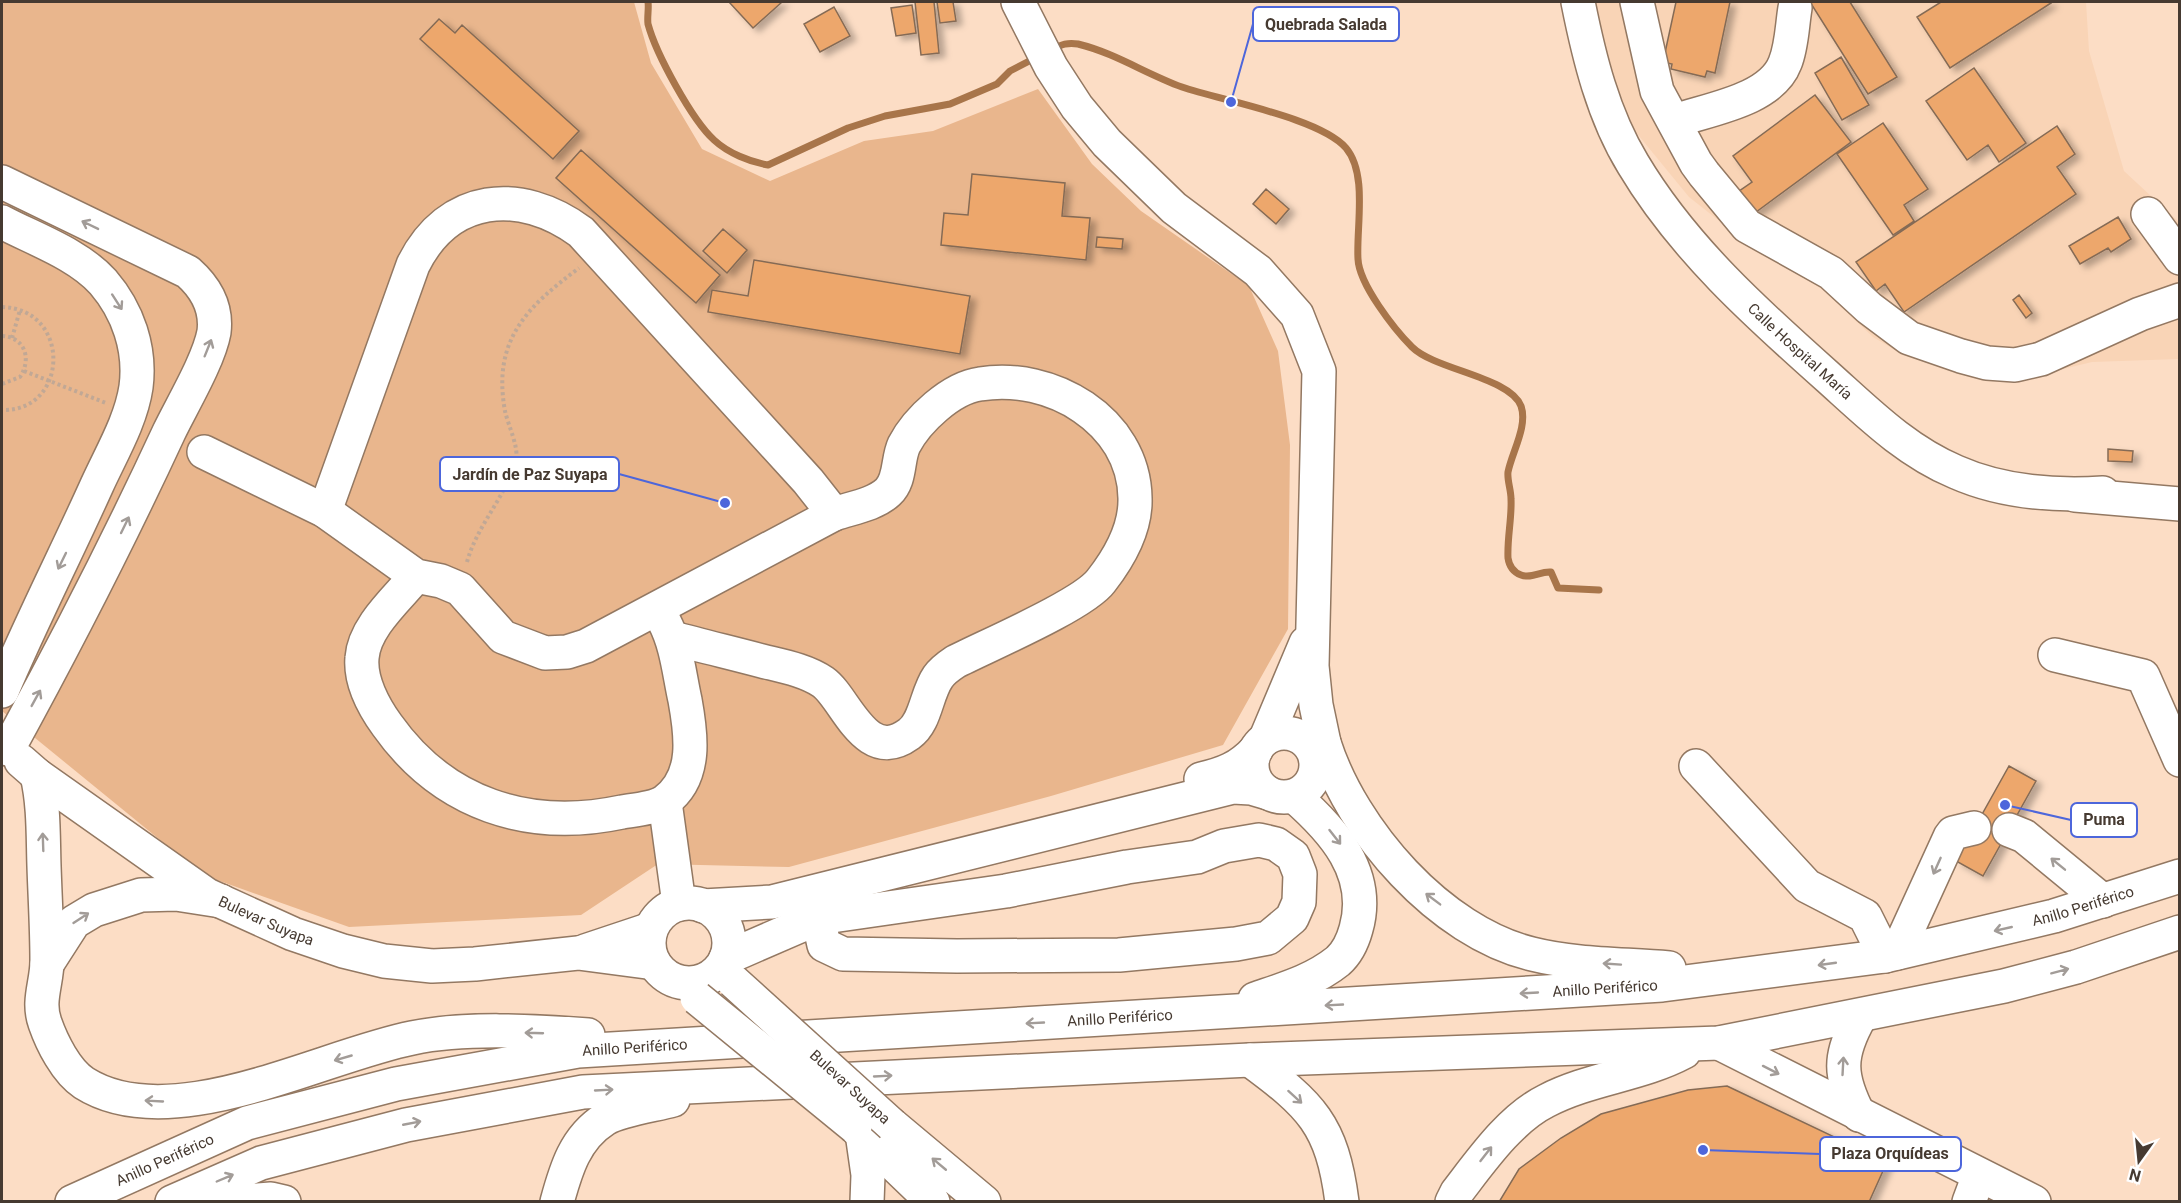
<svg xmlns="http://www.w3.org/2000/svg" width="2181" height="1203" viewBox="0 0 2181 1203" font-family="Roboto,sans-serif">
<style>
.built{fill:#f9d4b6}
.green{fill:#e9b68d}
.lines{fill:none;stroke-linecap:round;stroke-linejoin:round}
.stream{stroke:#a8754a;stroke-width:7}
.building{fill:#eda76c;stroke:#856b55;stroke-width:1.5;filter:url(#shadow)}
.minor-casing{stroke:#937862;stroke-width:36}
.major-casing{stroke:#937862;stroke-width:36}
.highway-casing{stroke:#937862;stroke-width:36}
.path{stroke:#c1a895;stroke-width:4;stroke-dasharray:3 3;stroke-linecap:butt}
.minor{stroke:#fff;stroke-width:33}
.major{stroke:#fff;stroke-width:33}
.highway{stroke:#fff;stroke-width:33}
.major-bridge-casing{stroke:#937862;stroke-width:36;stroke-linecap:butt}
.major-bridge{stroke:#fff;stroke-width:33}
.oneway{stroke:#a29c98}
.labels{text-anchor:middle;stroke-width:5;stroke-linejoin:round;paint-order:stroke}
.street-label{font-size:15px;fill:#463a31;stroke:#fff}
.leader{fill:none;stroke:#4d66db;stroke-width:2}
.callout-dot{fill:#4d66db;stroke:#fff;stroke-width:2}
.callout{fill:#fff;stroke:#4d66db;stroke-width:2}
.callout-label{font-size:16px;text-anchor:middle;font-weight:bold;fill:#463a31}
</style>
<defs>
<filter id="shadow"><feDropShadow dx="6" dy="4" stdDeviation="3" flood-color="#0004"/></filter>
</defs>
<rect width="100%" height="100%" fill="#fcddc5"/>
<path class="built" d="M1593,2h493l3,49 35,120 55,51v137l-87,3 -62,15h-50l-80,-24 -27,-16 -52,-49 -65,-38 -67,-53 -68,-83z"/>
<path class="green" d="M2,2h632l17,61 51,86 68,32 94,-40 69,-10 105,-42 54,75 49,47 108,75 29,65 12,94 -2,184 -65,116 -172,51 -262,71 -131,-3 -77,51 -232,12 -146,-52 -201,-164z"/>
<g class="lines">
<path class="stream" d="M648,2c1,7 -1,15 0,22 8,30 44,96 66,116 14,13 36,22 54,25l80,-37 37,-12 65,-12 47,-20 13,-13 27,-14
M1052,49c9,-4 15,-7 26,-5 37,9 68,30 104,43 41,14 138,31 164,61 22,26 10,80 12,111 1,25 36,70 54,88 23,23 98,30 109,59 7,20 -9,46 -13,66 -1,8 3,18 3,27 1,19 -4,39 -3,59 1,7 5,14 13,17 11,4 19,-4 30,-3l7,16 41,2"/>
</g>
<path class="building" d="M729,2h53l-29,26z
M915,2h19l5,51 -18,2z
M937,2h16l3,19 -16,2z
M1676,2h54l-15,71 -8,-2 -2,6 -34,-8 1,-5 -9,-2z
M1810,2h40l47,75 -29,17z
M1941,2h109l1,1 -101,65 -33,-51z
M912,5l4,28 -20,3 -5,-28z
M834,7l16,29 -30,16 -16,-28z
M439,19l16,14 7,-8 117,106 -26,28 -133,-120z
M1841,57l28,48 -27,15 -27,-47z
M1974,68l52,75 -27,19 -11,-17 -21,15 -41,-59z
M1815,95l36,47 -103,76 -16,-22 20,-14 -19,-26z
M1883,123l45,66 -24,16 10,16 -21,14 -56,-81z
M2057,126l18,28 -18,13 19,27 -172,118 -19,-28 -9,7 -20,-29z
M581,150l139,125 -24,28 -140,-125z
M972,174l93,9 -3,33 28,2 -4,42 -145,-15 3,-32 24,2z
M1266,189l23,20 -13,15 -23,-20z
M2118,217l13,22 -20,13 -3,-4 -28,16 -11,-18z
M723,229l24,21 -20,23 -24,-22z
M1097,237l26,2 -1,10 -26,-2z
M754,260l216,36 -10,58 -252,-42 4,-22 36,6z
M2019,295l13,18 -6,5 -13,-18z
M2108,449l25,2 -1,11 -24,-1z
M2009,766l27,15 -53,95 -27,-15z
M1727,1086l160,76 -18,40h-370l20,-33 42,-31 40,-24 87,-24z"/>
<g class="lines">
<defs>
<g id="minor">
<path d="M1018,2l33,65 26,40 30,36 67,65 84,63 39,44 22,56 -7,295 4,39 8,38"/>
<path id="s1" d="M1578,2c11,55 25,113 55,162 50,84 124,150 196,214 40,36 77,73 127,94 45,20 98,24 147,21"/>
<path d="M1637,2l20,89 39,72 8,11 43,52 84,47 38,35 40,30 52,18 26,7 28,2 26,-6 99,-45 40,-14"/>
<path d="M1674,121c36,-12 97,-21 111,-58 7,-17 7,-37 10,-55"/>
<path d="M2,182l186,90c18,16 29,36 26,60 -5,28 -32,73 -45,100 -50,108 -104,213 -161,317"/>
<path d="M2148,214l32,44"/>
<path d="M2,222c32,17 76,32 101,60 25,29 38,67 33,105 -5,34 -25,67 -39,98 -31,69 -66,137 -95,206"/>
<path d="M204,452l121,59 91,65 25,5 19,8 43,48 42,16 22,-1 19,-6 248,-132c17,-6 40,-9 54,-22 13,-12 9,-32 16,-47 13,-25 47,-57 76,-61 70,-12 154,36 155,114 1,30 -16,60 -34,83 -18,24 -115,65 -146,81 -6,4 -13,9 -17,15 -12,17 -12,45 -29,57 -44,32 -63,-36 -86,-52 -18,-12 -41,-16 -61,-21 -30,-8 -60,-15 -89,-23"/>
<path d="M325,511l88,-246c35,-71 107,-78 168,-33l227,249 26,33"/>
<path d="M416,576c-19,23 -52,51 -54,82 -2,23 12,49 25,67 56,79 141,107 235,87 12,-2 34,-4 43,-11 33,-24 26,-68 20,-101 -6,-27 -8,-54 -21,-79"/>
<path d="M2055,655l88,21 37,84"/>
<circle cx="1284" cy="765" r="32"/>
<path d="M1266,738l40,-95"/>
<path id="s2" d="M21,761l16,14 170,120 86,39 50,17 41,10 48,5 43,-2 103,-11 76,10"/>
<path d="M1696,766l111,120 58,30 20,40"/>
<path d="M1201,779c23,-5 38,-11 55,-29"/>
<path d="M665,802l14,102"/>
<path d="M2009,830l15,6 79,65"/>
<path d="M703,906l69,-4 461,-115 18,1 17,5"/>
<path d="M585,951l66,-22"/>
<path d="M1897,953l53,-116 3,-4 21,-5"/>
<path d="M726,958l92,-40 188,-27 121,-24 70,-10 27,-11 35,-6 17,4 17,12 7,18 -1,28 -7,16 -24,20 -32,6 -117,11 -162,1 -114,-2 -19,-9 -6,-27"/>
<path d="M1719,1043l315,159"/>
<path d="M1859,1115c-20,-39 -21,-59 1,-98"/>
<path d="M1969,1202l10,-27"/>
</g>
<path id="major" d="M649 943a40 40 0 1 1 80 0a40 40 0 1 1-80 0Z
M892,1125l92,77
M855,1127l78,75"/>
<g id="highway">
<path d="M2075,495l105,9"/>
<path d="M1324,743c28,88 116,189 208,211 44,11 92,10 137,14"/>
<path d="M37,775c7,30 6,60 7,91 1,31 3,63 3,95 0,22 -10,40 -2,62 7,20 21,48 39,60 87,55 237,-27 328,-45 52,-11 122,-7 176,-3"/>
<path d="M47,964l27,-42 20,-12 47,-15 35,-1 45,7"/>
<path d="M1255,999c29,-10 58,-18 83,-38 9,-8 15,-21 18,-32 16,-56 -23,-99 -62,-133"/>
<path d="M1250,1060c61,45 82,64 92,142"/>
<path d="M862,1133l6,42 -1,27"/>
<path id="s3" d="M72,1202l175,-79 149,-39 182,-33 1084,-66 223,-29 169,-40 126,-40"/>
<path d="M172,1202l89,-39 145,-38 177,-33 667,-32 469,-17 285,-57 72,-19 104,-35"/>
<path d="M233,1202l38,-3 13,3"/>
<path d="M557,1202c9,-33 18,-64 48,-83 15,-9 50,-14 68,-19"/>
<path d="M1452,1202l5,-10c24,-31 53,-73 89,-91 44,-23 95,-26 138,-49"/>
</g>
</defs>
<use href="#minor" class="minor-casing"/>
<use href="#major" class="major-casing"/>
<use href="#highway" class="highway-casing"/>
<path class="path" d="M2,307c70,2 67,105 0,103
M2,336c23,1 30,23 18,41l-18,7
M12,338l8,-28
M24,371l82,32
M467,562c10,-37 39,-65 49,-102 3,-13 -8,-35 -11,-49 -13,-71 22,-104 74,-143"/>
<use href="#minor" class="minor"/>
<use href="#major" class="major"/>
<use href="#highway" class="highway"/>
<defs>
<g id="major-bridge">
<path id="s4" d="M733,981l159,144"/>
<path d="M697,998l158,129"/>
</g>
</defs>
<use href="#major-bridge" class="major-bridge-casing"/>
<use href="#major-bridge" class="major-bridge"/>
</g>
<defs><path id="oneway-shaft" d="M-6 0H5M1.5-3L5.5 0L1.5 3" fill="none" stroke-width="1.6" stroke-linecap="round" stroke-linejoin="round" transform="scale(1.5)"/></defs>
<g class="oneway">
<use href="#oneway-shaft" transform="translate(90 225) rotate(-154)"/>
<use href="#oneway-shaft" transform="translate(117 302) rotate(57)"/>
<use href="#oneway-shaft" transform="translate(208 348) rotate(-68)"/>
<use href="#oneway-shaft" transform="translate(125 525) rotate(-64)"/>
<use href="#oneway-shaft" transform="translate(62 561) rotate(116)"/>
<use href="#oneway-shaft" transform="translate(36 698) rotate(-61)"/>
<use href="#oneway-shaft" transform="translate(1335 837) rotate(52)"/>
<use href="#oneway-shaft" transform="translate(43 842) rotate(-92)"/>
<use href="#oneway-shaft" transform="translate(2058 864) rotate(-141)"/>
<use href="#oneway-shaft" transform="translate(1937 866) rotate(114)"/>
<use href="#oneway-shaft" transform="translate(1433 899) rotate(-143)"/>
<use href="#oneway-shaft" transform="translate(81 918) rotate(-33)"/>
<use href="#oneway-shaft" transform="translate(2003 929) rotate(167)"/>
<use href="#oneway-shaft" transform="translate(1612 964) rotate(-176)"/>
<use href="#oneway-shaft" transform="translate(1827 964) rotate(172)"/>
<use href="#oneway-shaft" transform="translate(2060 971) rotate(-15)"/>
<use href="#oneway-shaft" transform="translate(1529 993) rotate(177)"/>
<use href="#oneway-shaft" transform="translate(1334 1005) rotate(177)"/>
<use href="#oneway-shaft" transform="translate(1035 1023) rotate(177)"/>
<use href="#oneway-shaft" transform="translate(534 1033) rotate(-178)"/>
<use href="#oneway-shaft" transform="translate(343 1058) rotate(164)"/>
<use href="#oneway-shaft" transform="translate(1843 1066) rotate(-87)"/>
<use href="#oneway-shaft" transform="translate(1771 1070) rotate(27)"/>
<use href="#oneway-shaft" transform="translate(883 1076) rotate(-3)"/>
<use href="#oneway-shaft" transform="translate(604 1090) rotate(-3)"/>
<use href="#oneway-shaft" transform="translate(1295 1097) rotate(42)"/>
<use href="#oneway-shaft" transform="translate(154 1101) rotate(-177)"/>
<use href="#oneway-shaft" transform="translate(412 1123) rotate(-11)"/>
<use href="#oneway-shaft" transform="translate(1486 1154) rotate(-52)"/>
<use href="#oneway-shaft" transform="translate(939 1164) rotate(-140)"/>
<use href="#oneway-shaft" transform="translate(225 1178) rotate(-23)"/>
</g>
<g class="labels">
<g class="street-label">
<text dy="5" stroke="none"><textPath href="#s1" startOffset="424">Calle Hospital María</textPath></text>
<text dy="5" stroke="none"><textPath href="#s3" startOffset="2046">Anillo Periférico</textPath></text>
<text dy="5" stroke="none"><textPath href="#s2" startOffset="294">Bulevar Suyapa</textPath></text>
<text dy="5" stroke="none"><textPath href="#s3" startOffset="1560">Anillo Periférico</textPath></text>
<text dy="5" stroke="none"><textPath href="#s3" startOffset="1074">Anillo Periférico</textPath></text>
<text dy="5" stroke="none"><textPath href="#s3" startOffset="588">Anillo Periférico</textPath></text>
<text dy="5" stroke="none"><textPath href="#s4" startOffset="158">Bulevar Suyapa</textPath></text>
<text dy="5" stroke="none"><textPath href="#s3" startOffset="102">Anillo Periférico</textPath></text>
</g>
</g>
<path class="leader" d="M1231 102L1253 24M725 503L619 474M2005 805L2071 820M1703 1150L1820 1154"/>
<g class="callout-dot">
<circle cx="1231" cy="102" r="6"/>
<circle cx="725" cy="503" r="6"/>
<circle cx="2005" cy="805" r="6"/>
<circle cx="1703" cy="1150" r="6"/>
</g>
<g class="callout">
<rect x="1253" y="7" width="146" height="34" rx="6"/>
<rect x="440" y="457" width="179" height="34" rx="6"/>
<rect x="2071" y="803" width="66" height="34" rx="6"/>
<rect x="1820" y="1137" width="141" height="34" rx="6"/>
</g>
<g class="callout-label">
<text x="1326" y="30">Quebrada Salada</text>
<text x="530" y="480">Jardín de Paz Suyapa</text>
<text x="2104" y="825">Puma</text>
<text x="1890" y="1159">Plaza Orquídeas</text>
</g>
<rect width="2181" height="1203" fill="none" stroke="#463a31" stroke-width="6"/>
<g transform="translate(2139 1161) rotate(195)" stroke="#ffffff" stroke-width="4.5" paint-order="stroke">
<path d="M0-4.5L10 22L0 15L-10 22Z" fill="#463a31"/>
<text y="-9" font-size="16" font-weight="bold" text-anchor="middle" fill="#463a31">N</text>
</g>
</svg>
